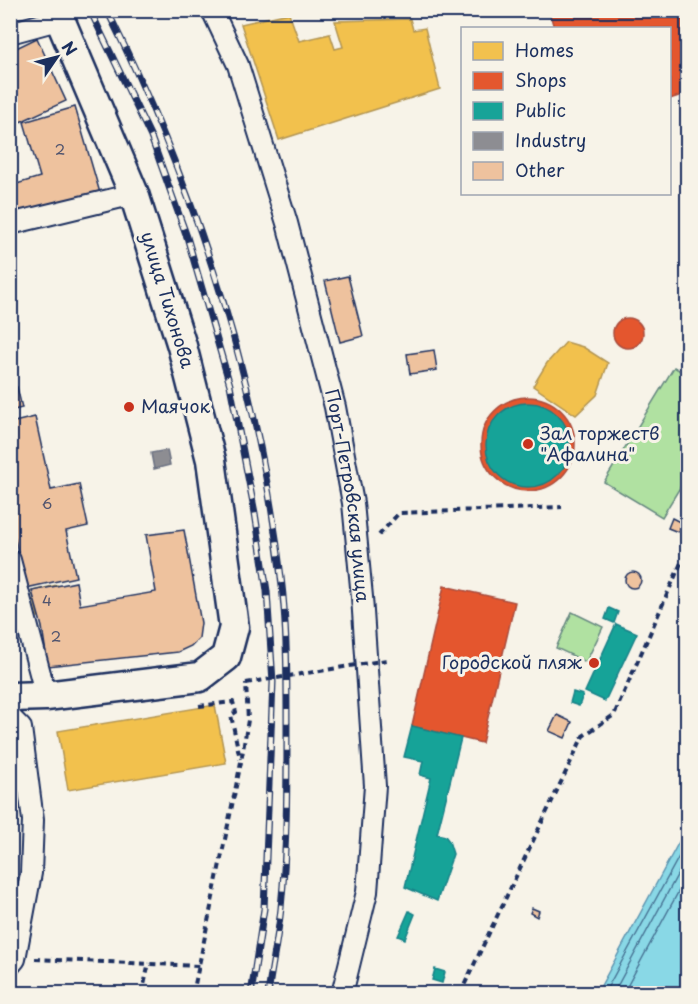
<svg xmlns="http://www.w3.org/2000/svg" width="698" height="1004" viewBox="0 0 698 1004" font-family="'Playpen Sans',sans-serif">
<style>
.green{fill:#b0e1a1;stroke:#668880;stroke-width:1.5}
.water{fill:#89d8e6;stroke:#5d94b0;stroke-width:1.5}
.homes{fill:#f2c14e;stroke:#b29553;stroke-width:1.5}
.shops{fill:#e4572e;stroke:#a84b3c;stroke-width:1.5}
.public{fill:#17a398;stroke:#188087;stroke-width:1.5}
.industry{fill:#8d8d92;stroke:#6b7182;stroke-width:1.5}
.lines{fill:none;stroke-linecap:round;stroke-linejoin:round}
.shore{stroke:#477394;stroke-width:1.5}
.building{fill:#eec29e;stroke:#1b2f5e;stroke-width:1.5}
.street-casing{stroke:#1b2f5e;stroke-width:24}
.secondary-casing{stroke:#1b2f5e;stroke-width:33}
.path{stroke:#1b2f5e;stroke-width:4;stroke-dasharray:6 4.5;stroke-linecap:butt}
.street{stroke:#f7f3e8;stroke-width:20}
.secondary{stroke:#f7f3e8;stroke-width:28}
.rail-casing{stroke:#1b2f5e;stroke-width:7}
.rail{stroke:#f7f3e8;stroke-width:4.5;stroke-dasharray:14;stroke-linecap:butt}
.path-bridge{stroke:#1b2f5e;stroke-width:4;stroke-dasharray:6 4.5;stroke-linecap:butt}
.poi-dot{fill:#c8321e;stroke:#f7f3e8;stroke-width:2}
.labels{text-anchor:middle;stroke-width:6;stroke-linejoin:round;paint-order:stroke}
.number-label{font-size:15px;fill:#50546e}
.street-label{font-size:18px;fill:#1b2f5e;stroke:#f7f3e8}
.poi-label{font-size:18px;fill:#1b2f5e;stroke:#f7f3e8;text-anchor:start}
</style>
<rect width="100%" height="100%" fill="#f7f3e8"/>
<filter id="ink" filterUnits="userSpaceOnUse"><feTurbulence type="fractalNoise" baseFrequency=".0167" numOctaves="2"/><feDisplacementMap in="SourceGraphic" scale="12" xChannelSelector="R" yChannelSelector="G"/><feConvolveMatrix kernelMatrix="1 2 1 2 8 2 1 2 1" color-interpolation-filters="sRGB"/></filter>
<g filter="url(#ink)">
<path class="green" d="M674,367l13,8v101l-25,41 -58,-35z
M572,612l31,15 -17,35 -30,-14z"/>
<path class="water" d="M687,827v166h-90z"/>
<path class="homes" d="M289,13l10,28 31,-7 5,15 8,-2 -8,-26 75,-2 3,11 12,-2 15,61 -161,51 -38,-116z
M566,342l17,5 25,16 -11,32 -21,20 -43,-29 14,-23z
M57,585l6,25 -25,7 -6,-26z
M64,622l6,25 -23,4 -5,-24z
M215,705l11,58 -158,27 -10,-59z"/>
<path class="shops" d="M562,10h126v83l-18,6v-71h-116l-4,-14z
M613 333a15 15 0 1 1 30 0a15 15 0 1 1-30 0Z
M481 444a47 47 0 1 1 94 0a47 47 0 1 1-94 0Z
M444,586l71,16 -33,141 -70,-17z"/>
<path class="public" d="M486 445a42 42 0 1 1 84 0a42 42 0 1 1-84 0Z
M609,608l9,4 -4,11 -9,-4z
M616,624l21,9 -32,68 -20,-9z
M573,692l10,3 -4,11 -9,-3z
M412,726l49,12 -24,96 8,2 4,5 4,13 -16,47 -32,-14 26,-109 -11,-3 3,-14 -19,-4z
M409,911l6,3 -10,25 -7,-3z
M435,969l10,3 -3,11 -10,-3z"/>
<path class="industry" d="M167,450l3,15 -16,4 -3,-16z"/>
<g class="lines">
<path class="shore" d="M604,994l84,-154
M613,994l75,-139
M623,994l65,-120"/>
</g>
<path class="building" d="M37,38l29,63 -46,21 -10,-20v-51z
M75,107l25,86 -83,25 -7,-32 30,-9 -16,-55z
M348,276l15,60 -23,6 -15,-61z
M434,350l3,20 -27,4 -3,-20z
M10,363l4,20h-4z
M17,387l5,21 -12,3v-22z
M35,417l16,73 28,-6 9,42 -22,5 10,46 -50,11 -16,-71v-94z
M672,518l10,5 -4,9 -10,-4z
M184,530l17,93 -2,15 -8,8 -13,6 -130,14 -6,-39 -10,-36 44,-9 4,23 76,-13 -10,-57z
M625 580a8 8 0 1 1 16 0a8 8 0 1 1-16 0Z
M557,715l15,7 -7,16 -16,-7z
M532,908l7,3 -2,6 -7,-4z"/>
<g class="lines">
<defs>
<g id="street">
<path id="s1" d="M212,10l26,55 49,158 48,184 18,96 9,94 13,189 -8,106 -25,102"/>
<path d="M10,33l51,-14"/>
<path d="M10,224l124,-30"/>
<path d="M10,560l36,136"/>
<path d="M10,717l11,11 12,92 -2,53 -16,86 -5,6"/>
</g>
<path id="secondary" d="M10,697l36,-1 154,-19 26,-20 8,-30 -23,-167 -29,-114 -48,-152 -78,-184"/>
</defs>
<use href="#street" class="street-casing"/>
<use href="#secondary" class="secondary-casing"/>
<path class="path" d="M379,535l20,-22 163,-6
M199,706l34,-4 3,10 -5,3 9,44
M35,959l165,7
M142,994l7,-31
M193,994l48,-232 7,-42 -2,-37
M460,994l123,-258 31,-21 74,-168"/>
<use href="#street" class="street"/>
<use href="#secondary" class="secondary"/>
<defs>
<path id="rail" d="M90,10l61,127 36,100 43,148 25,128 12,78 6,91 -9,227 -13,85
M107,10c88,178 151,370 174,567 6,49 6,99 6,148 0,61 0,122 -6,183 -3,29 -9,57 -13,86"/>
</defs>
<use href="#rail" class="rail-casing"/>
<use href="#rail" class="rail"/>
<path class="path-bridge" d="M246,683l141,-23"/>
</g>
</g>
<g class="poi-dot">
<circle cx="129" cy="407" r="6"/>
<circle cx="528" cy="444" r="6"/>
<circle cx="594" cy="663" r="6"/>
</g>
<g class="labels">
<g class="number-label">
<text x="60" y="155">2</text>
<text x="47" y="509">6</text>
<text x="47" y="606">4</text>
<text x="56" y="642">2</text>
</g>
<g class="street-label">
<text transform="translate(167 300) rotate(73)" y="6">улица Тихонова</text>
<text dy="6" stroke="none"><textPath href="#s1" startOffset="506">Порт-Петровская улица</textPath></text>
</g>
<g class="poi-label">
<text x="141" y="413">Маячок</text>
<text x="540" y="440">Зал торжеств<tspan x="540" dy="21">"Афалина"</tspan></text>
<text x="582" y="669" text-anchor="end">Городской пляж</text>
</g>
</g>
<rect width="698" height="1004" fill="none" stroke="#f7f3e8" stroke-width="36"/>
<rect x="18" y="18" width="662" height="968" fill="none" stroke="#1b2f5e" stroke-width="2" filter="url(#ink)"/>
<rect x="461" y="27" width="210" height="168" fill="#f7f3e8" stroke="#9fa5b1" stroke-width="1.5"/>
<rect x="473" y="42" width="30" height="18" fill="#f2c14e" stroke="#9fa5b1" stroke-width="1.5"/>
<text x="515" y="57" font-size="18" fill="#1b2f5e">Homes</text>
<rect x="473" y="72" width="30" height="18" fill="#e4572e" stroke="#9fa5b1" stroke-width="1.5"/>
<text x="515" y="87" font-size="18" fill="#1b2f5e">Shops</text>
<rect x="473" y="102" width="30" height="18" fill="#17a398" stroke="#9fa5b1" stroke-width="1.5"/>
<text x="515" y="117" font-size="18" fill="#1b2f5e">Public</text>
<rect x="473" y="132" width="30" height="18" fill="#8d8d92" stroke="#9fa5b1" stroke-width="1.5"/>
<text x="515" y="147" font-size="18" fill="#1b2f5e">Industry</text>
<rect x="473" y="162" width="30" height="18" fill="#eec29e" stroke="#9fa5b1" stroke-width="1.5"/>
<text x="515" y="177" font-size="18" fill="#1b2f5e">Other</text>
<g transform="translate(57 57) rotate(55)" stroke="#f7f3e8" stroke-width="4.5" paint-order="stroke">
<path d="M0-4.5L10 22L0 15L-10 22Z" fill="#1b2f5e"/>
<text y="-9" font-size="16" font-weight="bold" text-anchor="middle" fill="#1b2f5e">N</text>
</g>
</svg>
